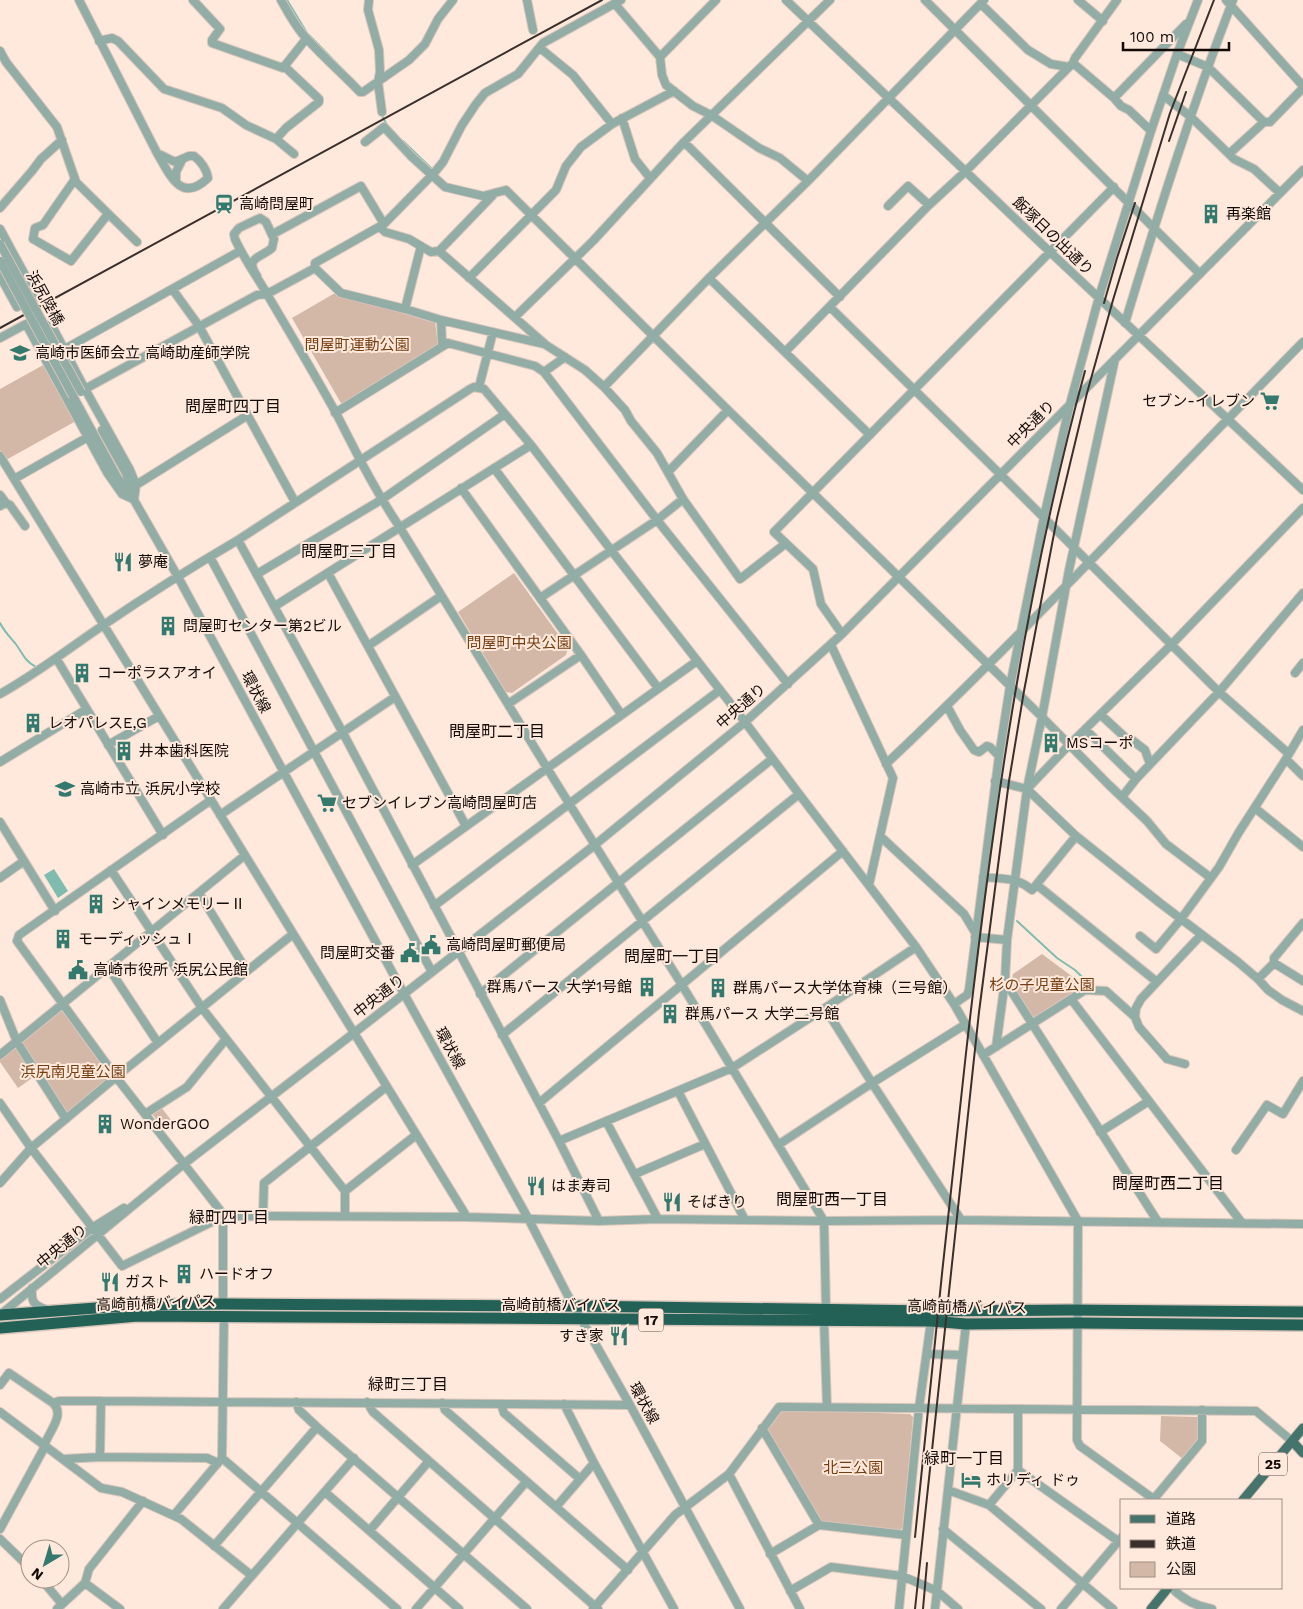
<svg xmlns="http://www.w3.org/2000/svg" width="1303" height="1609" viewBox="0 0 1303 1609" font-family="'Work Sans','Noto Sans JP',sans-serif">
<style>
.green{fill:#d4b8a7}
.water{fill:#7fbcaf}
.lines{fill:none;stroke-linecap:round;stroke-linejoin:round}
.stream{stroke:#7fbcaf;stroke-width:2}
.minor-casing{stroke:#d8c5ba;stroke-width:10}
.major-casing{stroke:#d8c5ba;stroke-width:11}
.highway-casing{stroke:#d8c5ba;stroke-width:14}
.minor{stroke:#92aca6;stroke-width:8}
.major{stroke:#44746b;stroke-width:9}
.highway{stroke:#236056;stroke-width:11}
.rail{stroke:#3a2f2a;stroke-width:2}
.minor-bridge-casing{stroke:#d8c5ba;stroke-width:10;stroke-linecap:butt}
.minor-bridge{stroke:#92aca6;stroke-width:8}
.labels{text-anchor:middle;stroke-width:4;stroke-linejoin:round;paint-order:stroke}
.shield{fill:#fee9dc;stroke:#5a4d46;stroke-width:1}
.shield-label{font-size:14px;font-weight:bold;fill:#130a06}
.poi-label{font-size:15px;fill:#130a06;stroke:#fee9dc;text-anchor:start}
.street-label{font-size:15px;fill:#130a06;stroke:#fee9dc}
.park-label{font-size:15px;fill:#753e10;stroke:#fee9dc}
.neighbourhood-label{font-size:16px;fill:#130a06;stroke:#fee9dc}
</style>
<rect width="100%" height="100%" fill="#fee9dc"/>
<path class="green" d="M335,293l5,4 95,24 3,24 -96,60 -50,-87z
M45,364l31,57 -70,39 -6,-10v-61z
M514,573l54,75 -2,7 -54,38 -6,-1 -48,-80z
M1042,954l43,32 -51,33 -23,-37 2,-8z
M58,1011l5,1 46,63v4l-41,34 -3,-1 -43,-67 1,-5z
M13,1048l5,1 17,27 -17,12 -18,-26v-3z
M161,1107l10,13 -9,7 -9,-12 3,-5z
M788,1410l122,4 3,3 -10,111 -5,3 -74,-7 -4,-3 -53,-91c3,-10 11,-18 21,-20z
M1161,1416l38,1v23l-16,19 -23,-18z"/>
<path class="water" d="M54,869l14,22 -10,7 -14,-23z"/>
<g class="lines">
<path class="stream" d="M287,0l20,33 49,50
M381,114l6,11
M403,141l31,30
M0,623c4,8 9,13 15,20 8,10 8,17 21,24
M1017,921l40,37 18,12 16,16"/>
<defs>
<path id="minor" d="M79,0l78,153c13,22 24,51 51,25 -1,-8 -7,-17 -14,-22h-5l-14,6 -18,-9
M193,0l27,29 -8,11v3l71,25 23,-29
M281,0c8,14 15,28 26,39 17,19 36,35 53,53h3l46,-32 16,-16 13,-25 15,-19
M369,0l-1,10 11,40 1,22 -2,10 4,30
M527,0l6,30
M786,0l263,251 254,239
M925,0l275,274
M1078,0l25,21
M1226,0l77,86
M615,4l45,53 2,18 4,10 27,21 18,9 48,33 21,10 28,23
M981,4l47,46 23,14 18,3
M99,41l13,-3 6,3 46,48 58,19 24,17 30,14 18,15
M540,48l33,27 39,49
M0,51l6,11 51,65 19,55 61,60
M1177,54l31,13 56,55h6l33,-34
M660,57l56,-57
M1073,63l41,35 7,8 8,4 22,21
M1163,95l28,22 43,42 20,10 26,24
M1114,98l72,-74
M622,118l13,41 15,19
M276,139l10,-11 33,-26v-3l-35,-33
M365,142l19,-15 28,30 33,30 38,9 23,-6 222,220 314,307 67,68 38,36 19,23 45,34
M684,142l156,155
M1229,154l35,-32
M75,179l-32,46 -8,3 -2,11 38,22 37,-47
M176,182v-10l6,-12
M888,206l20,-20 21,19
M0,208l32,-37 9,-12 21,-19
M380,227l5,5 24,7 22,13 8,-1 107,94 39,25 19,17 21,23 6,11 26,32 26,46 57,80 45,-35
M0,229l37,68 -20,10 -17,-31
M273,234l88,-48 23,38
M439,251l56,-58
M315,268l26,25 64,16 36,11 103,24
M257,276c-13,-19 4,-18 15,-28l2,-9 -8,-17 -6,-4 -21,10 -5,6 1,5c9,20 21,36 32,55 23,39 47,79 69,119 20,39 38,76 63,113l148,242 135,217 142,236 2,88
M469,278l87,-88 10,-24 15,-19 31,-23 62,-33
M709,278l161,157
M173,290l26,36 96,176
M830,307l170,167 219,218 69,61
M405,309l16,-63
M515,317l78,-76 91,-99 146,-142
M441,320l1,22 6,1
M1125,323c33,-109 67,-217 108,-323
M51,324l34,65 45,81 6,15 -2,15
M0,338l26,-14 82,150 14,20 11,5
M63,350l177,-99
M785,352l144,-147 37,-34 107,-108 2,-5 42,-58
M544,372l21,-15
M479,387l14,-55
M604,387l105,-109 99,-97 176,-181
M85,389l172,-94 10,-1 48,-26v-5l69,-39 50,-51 9,-11 19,-37 14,-21 9,-11 33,-19 25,-31 78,-43
M73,396l44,81 17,23 44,77 219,404 132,239 38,74 63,111 110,204
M335,413l113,-70 87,23 9,6 113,148 131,164
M102,430l24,43 6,21
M0,456l467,761
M494,468l164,220
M668,472l60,-62
M14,479l74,-42
M136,485l112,-70
M461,488l120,167 40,59
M0,495l6,8 -6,3
M6,503l4,2 15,21
M238,540l105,193 216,408 40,80
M210,557l222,415
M328,573l138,253
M257,574l124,-74 124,-86
M540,598l117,-78 26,-21
M275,606l256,-161
M842,634l-21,-30 -8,-35 -39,-37 340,-345
M831,645l62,133 -24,107
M368,646l73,-50
M56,658l107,177
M1295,673l8,-10
M0,694c36,-20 68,-45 102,-68 44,-30 90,-59 136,-86l232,-151 4,-2 10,2 47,56 80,105 134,172 54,72 117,153 38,57 124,217 -1,219 3,6 75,54
M508,704l73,-49
M947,706l13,24 14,20 5,2 8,-6 3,1 9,9
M1101,715l27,25h4l13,10 5,14
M1086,730l50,49
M108,745l51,-29
M1286,759l17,17
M0,762l87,-53
M886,764c144,-136 278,-281 417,-422
M995,781l32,8 42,-44 103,-101 131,-136
M1027,789l49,47 84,67 78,59 20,17 10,11 14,10 21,11
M1122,797l14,-18 83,-87 84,-99
M211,800l-192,135 -2,6 99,136 107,137v90
M1255,808l48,39
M220,815l175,-118
M0,822l55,89
M880,836l84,78 12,20
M412,865l285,-204
M111,870l91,138 143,183v25
M983,877c19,2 34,0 49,13l44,-54
M0,878l24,-17
M1037,885l120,97
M199,893l48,78
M434,906l286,-216
M1140,936l16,13 25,-30 38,-52 20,-35 47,-73 17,-29
M975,937l32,3
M1274,963v-5l29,-35
M108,967l50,76
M1258,979l16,-16 29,18
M1005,981l153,241
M480,994l292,-235
M1071,999l14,-9 21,1 29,26
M0,1000l17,42 49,77
M954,1004l13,-9 2,-5 30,-234 11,-70 34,-169 26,-113 29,-107 52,-166 26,-77 21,-54
M825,1008l47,75 89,137
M502,1035l297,-241
M996,1047l9,-66 2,-41 20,-151 15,-72 27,-147 46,-211
M0,1055l245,-200
M983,1055l88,-56 171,224
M1185,1064l-18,-5 -28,-32 -4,-10 1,-9 5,-9 60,-64
M678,1091l67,129
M0,1103l31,45 91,118 102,-50 243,1 132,4 59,-2 166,2 137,-1 342,4
M539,1103l304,-252
M145,1114l42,-27 39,-48
M606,1121l52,98
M1100,1132l49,-31
M559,1141l173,-73 93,-60 91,-61
M778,1145l94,-62 94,-59
M1236,1150l31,-45 16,9 20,-33
M635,1174l70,-30
M0,1183l31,-35 85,-71 177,-143
M345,1191l71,-56
M263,1215l1,-32 122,-96
M32,1288c-1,15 2,17 15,22
M0,1299l92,-71 32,-20
M0,1315l185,-152 169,-130 242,-189 149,-122 97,-88 461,-464
M824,1321l3,86
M927,1354l35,1
M0,1385l9,-12 44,30c14,13 -8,32 -10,47l-43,79
M296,1402l3,8 18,17 210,182
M367,1402l6,10 225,197
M53,1403l6,-2h42l529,4
M442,1403l3,7 183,160
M501,1404l3,9 76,66
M564,1404l30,59 80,146
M0,1412l101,76 21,4 59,27 70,56
M762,1428l57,97
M100,1457l1,-56
M222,1458l175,151
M64,1459l36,-2 107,1 11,5
M1018,1470l100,71
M729,1474l71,135
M948,1490l41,15 124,104
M325,1492l134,117
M1153,1500l49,-59v-31
M989,1505l29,-35v-61
M556,1507l38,-44
M174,1515l48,-57 2,-142
M943,1529l98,80
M370,1530l59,-69
M0,1539l30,29
M214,1546l103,-119
M770,1554l49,-29 87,10
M41,1579l21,25
M85,1583l4,-14 54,-68
M1172,1588c11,12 24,18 40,21
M790,1591l41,-24 71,9 35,15 21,18
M57,1609l28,-26 35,26
M223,1609l131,-151
M416,1609l110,-127
M593,1609l82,-94 54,-41 50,-67 477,4 36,30
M899,1609l20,-201 12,-87
M935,1609l31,-285
M1061,1609l61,-72"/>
<path id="major" d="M1292,1441l11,12
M1243,1500l60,-72
M1151,1609l17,-21"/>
<path id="highway" d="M0,1315l137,-10 86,-1 351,2 359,5 136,-1 234,2
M0,1328l138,-12 793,5 35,3 112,-1 225,2"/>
</defs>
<use href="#minor" class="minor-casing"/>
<use href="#major" class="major-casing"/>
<use href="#highway" class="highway-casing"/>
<use href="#minor" class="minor"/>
<use href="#major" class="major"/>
<use href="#highway" class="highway"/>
<path class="rail" d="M1169,141l17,-49
M1104,303l13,-45 18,-55
M0,328l602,-328
M915,1537c16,-161 33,-323 51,-484 26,-229 58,-459 119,-682
M915,1609l64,-597 30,-231 15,-90 33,-173 30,-125 26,-93 57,-187 44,-113
M923,1609l4,-46"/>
<defs>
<path id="minor-bridge" d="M0,244l81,148
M0,261l73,135"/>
</defs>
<use href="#minor-bridge" class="minor-bridge-casing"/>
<use href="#minor-bridge" class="minor-bridge"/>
</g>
<defs>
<symbol id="station-bare" viewBox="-9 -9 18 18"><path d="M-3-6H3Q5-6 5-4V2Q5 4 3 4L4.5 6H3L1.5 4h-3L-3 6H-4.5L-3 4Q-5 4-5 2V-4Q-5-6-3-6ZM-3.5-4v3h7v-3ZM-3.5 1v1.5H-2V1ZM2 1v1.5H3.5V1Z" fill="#34796d" stroke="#fee9dc" stroke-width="2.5" paint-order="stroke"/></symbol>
<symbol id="building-bare" viewBox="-9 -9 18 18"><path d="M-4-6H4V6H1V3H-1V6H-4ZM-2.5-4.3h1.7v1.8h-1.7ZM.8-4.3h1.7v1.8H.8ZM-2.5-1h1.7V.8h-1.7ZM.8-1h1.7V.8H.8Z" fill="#34796d" stroke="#fee9dc" stroke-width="2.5" paint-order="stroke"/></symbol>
<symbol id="university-bare" viewBox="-9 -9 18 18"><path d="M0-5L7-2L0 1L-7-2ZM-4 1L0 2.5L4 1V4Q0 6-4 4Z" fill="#34796d" stroke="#fee9dc" stroke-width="2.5" paint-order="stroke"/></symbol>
<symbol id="supermarket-bare" viewBox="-9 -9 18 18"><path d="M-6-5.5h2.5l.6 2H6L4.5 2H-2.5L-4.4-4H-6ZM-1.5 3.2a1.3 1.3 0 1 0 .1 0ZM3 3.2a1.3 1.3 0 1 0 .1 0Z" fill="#34796d" stroke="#fee9dc" stroke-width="2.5" paint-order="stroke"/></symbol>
<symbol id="restaurant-bare" viewBox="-9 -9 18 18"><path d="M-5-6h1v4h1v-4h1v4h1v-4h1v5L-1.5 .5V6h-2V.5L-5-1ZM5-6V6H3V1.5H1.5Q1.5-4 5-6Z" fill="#34796d" stroke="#fee9dc" stroke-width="2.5" paint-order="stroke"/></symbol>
<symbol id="school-bare" viewBox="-9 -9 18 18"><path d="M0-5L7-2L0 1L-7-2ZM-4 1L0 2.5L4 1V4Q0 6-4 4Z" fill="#34796d" stroke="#fee9dc" stroke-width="2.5" paint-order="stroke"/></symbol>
<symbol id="civic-bare" viewBox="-9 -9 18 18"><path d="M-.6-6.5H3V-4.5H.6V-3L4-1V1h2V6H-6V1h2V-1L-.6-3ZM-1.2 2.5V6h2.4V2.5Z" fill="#34796d" stroke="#fee9dc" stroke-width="2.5" paint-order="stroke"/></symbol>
<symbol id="hotel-bare" viewBox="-9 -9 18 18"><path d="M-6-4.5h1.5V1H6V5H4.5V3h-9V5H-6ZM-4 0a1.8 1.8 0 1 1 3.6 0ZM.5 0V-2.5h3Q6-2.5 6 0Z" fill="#34796d" stroke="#fee9dc" stroke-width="2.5" paint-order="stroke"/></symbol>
</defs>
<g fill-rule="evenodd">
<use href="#station-bare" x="210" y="190" width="28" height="28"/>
<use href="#building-bare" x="1197" y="200" width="28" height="28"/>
<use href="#university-bare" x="6" y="339" width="28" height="28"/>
<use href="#supermarket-bare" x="1256" y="387" width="28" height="28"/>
<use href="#restaurant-bare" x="109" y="548" width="28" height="28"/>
<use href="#building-bare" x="154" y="612" width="28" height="28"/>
<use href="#building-bare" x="68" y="659" width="28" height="28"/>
<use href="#building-bare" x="19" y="709" width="28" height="28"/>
<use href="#building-bare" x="1037" y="729" width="28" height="28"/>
<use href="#building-bare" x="110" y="737" width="28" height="28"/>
<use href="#school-bare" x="51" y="775" width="28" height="28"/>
<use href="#supermarket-bare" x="313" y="789" width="28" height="28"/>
<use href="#building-bare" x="82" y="890" width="28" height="28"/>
<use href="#building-bare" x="49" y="925" width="28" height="28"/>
<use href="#civic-bare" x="417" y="931" width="28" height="28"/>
<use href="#civic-bare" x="396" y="939" width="28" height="28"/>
<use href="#civic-bare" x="64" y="956" width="28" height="28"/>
<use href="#building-bare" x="633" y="973" width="28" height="28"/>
<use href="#building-bare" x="704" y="974" width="28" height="28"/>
<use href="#building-bare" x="656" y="1000" width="28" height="28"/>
<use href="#building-bare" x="91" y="1110" width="28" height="28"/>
<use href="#restaurant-bare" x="522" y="1172" width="28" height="28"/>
<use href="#restaurant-bare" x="658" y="1188" width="28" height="28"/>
<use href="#building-bare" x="170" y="1260" width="28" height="28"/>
<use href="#restaurant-bare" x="96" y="1268" width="28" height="28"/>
<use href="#restaurant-bare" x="605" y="1322" width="28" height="28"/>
<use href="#hotel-bare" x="957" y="1466" width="28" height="28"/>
</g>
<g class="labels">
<g class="shield">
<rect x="638.5" y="1308.5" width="25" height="23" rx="4"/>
<rect x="1259" y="1452.5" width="28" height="23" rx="4"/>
</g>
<g class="shield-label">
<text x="651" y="1325">17</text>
<text x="1273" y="1469">25</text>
</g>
<g class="poi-label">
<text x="239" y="209">高崎問屋町</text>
<text x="1226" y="219">再楽館</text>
<text x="35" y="358">高崎市医師会立 高崎助産師学院</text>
<text x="1255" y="406" text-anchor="end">セブン-イレブン</text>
<text x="138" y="567">夢庵</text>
<text x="183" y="631">問屋町センター第2ビル</text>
<text x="97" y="678">コーポラスアオイ</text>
<text x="48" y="728">レオパレスE,G</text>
<text x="1066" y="748">MSコーポ</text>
<text x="139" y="756">井本歯科医院</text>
<text x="80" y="794">高崎市立 浜尻小学校</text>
<text x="342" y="808">セブンイレブン高崎問屋町店</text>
<text x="111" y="909">シャインメモリーⅡ</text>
<text x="78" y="944">モーディッシュⅠ</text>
<text x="446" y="950">高崎問屋町郵便局</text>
<text x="395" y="958" text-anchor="end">問屋町交番</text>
<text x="93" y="975">高崎市役所 浜尻公民館</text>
<text x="632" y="992" text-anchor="end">群馬パース 大学1号館</text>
<text x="733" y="993">群馬パース大学体育棟（三号館）</text>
<text x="685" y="1019">群馬パース 大学二号館</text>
<text x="120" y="1129">WonderGOO</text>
<text x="551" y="1191">はま寿司</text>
<text x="687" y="1207">そばきり</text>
<text x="199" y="1279">ハードオフ</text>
<text x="125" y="1287">ガスト</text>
<text x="604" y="1341" text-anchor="end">すき家</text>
<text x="986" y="1485">ホリディ ドゥ</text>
</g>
<g class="street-label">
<text transform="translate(1053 236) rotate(44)" y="5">飯塚日の出通り</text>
<text transform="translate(45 298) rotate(61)" y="5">浜尻陸橋</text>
<text transform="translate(1031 424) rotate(-45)" y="5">中央通り</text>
<text transform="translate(256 692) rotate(62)" y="5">環状線</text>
<text transform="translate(741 706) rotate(-41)" y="5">中央通り</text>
<text transform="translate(379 996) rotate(-38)" y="5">中央通り</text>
<text transform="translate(450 1048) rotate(61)" y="5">環状線</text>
<text transform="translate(62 1246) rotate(-39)" y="5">中央通り</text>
<text transform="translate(156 1303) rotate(-2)" y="5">高崎前橋バイパス</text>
<text x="561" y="1310">高崎前橋バイパス</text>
<text transform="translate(967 1307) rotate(1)" y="5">高崎前橋バイパス</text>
<text transform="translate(644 1403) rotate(61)" y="5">環状線</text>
</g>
<g class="park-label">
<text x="357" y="350">問屋町運動公園</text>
<text x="519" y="648">問屋町中央公園</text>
<text x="1042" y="990">杉の子児童公園</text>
<text x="73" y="1077">浜尻南児童公園</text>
<text x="853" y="1473">北三公園</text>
</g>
<g class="neighbourhood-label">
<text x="233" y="412">問屋町四丁目</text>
<text x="349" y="557">問屋町三丁目</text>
<text x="497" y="737">問屋町二丁目</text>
<text x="672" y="962">問屋町一丁目</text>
<text x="1168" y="1189">問屋町西二丁目</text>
<text x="832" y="1205">問屋町西一丁目</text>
<text x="229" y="1223">緑町四丁目</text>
<text x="408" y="1390">緑町三丁目</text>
<text x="964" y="1464">緑町一丁目</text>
</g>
</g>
<rect x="1120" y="1499" width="162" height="90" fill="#fee9dc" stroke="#a09086"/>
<rect x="1130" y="1515" width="25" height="8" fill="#44746b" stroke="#a09086"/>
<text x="1166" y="1524" font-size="15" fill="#130a06">道路</text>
<rect x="1130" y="1540" width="25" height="8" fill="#3a2f2a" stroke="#a09086"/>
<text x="1166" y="1549" font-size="15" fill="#130a06">鉄道</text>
<rect x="1130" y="1562" width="25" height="15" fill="#d4b8a7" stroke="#a09086"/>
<text x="1166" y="1574" font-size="15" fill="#130a06">公園</text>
<g transform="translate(45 1564) rotate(218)"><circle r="24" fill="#fee9dc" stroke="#a09086"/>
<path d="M0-4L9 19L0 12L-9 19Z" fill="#34796d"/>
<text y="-8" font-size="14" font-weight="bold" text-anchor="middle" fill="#130a06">N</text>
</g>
<path d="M1123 42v8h106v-8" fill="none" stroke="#130a06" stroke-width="2.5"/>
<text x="1130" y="42" font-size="15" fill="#130a06" stroke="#fee9dc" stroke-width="4" paint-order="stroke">100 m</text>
</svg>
